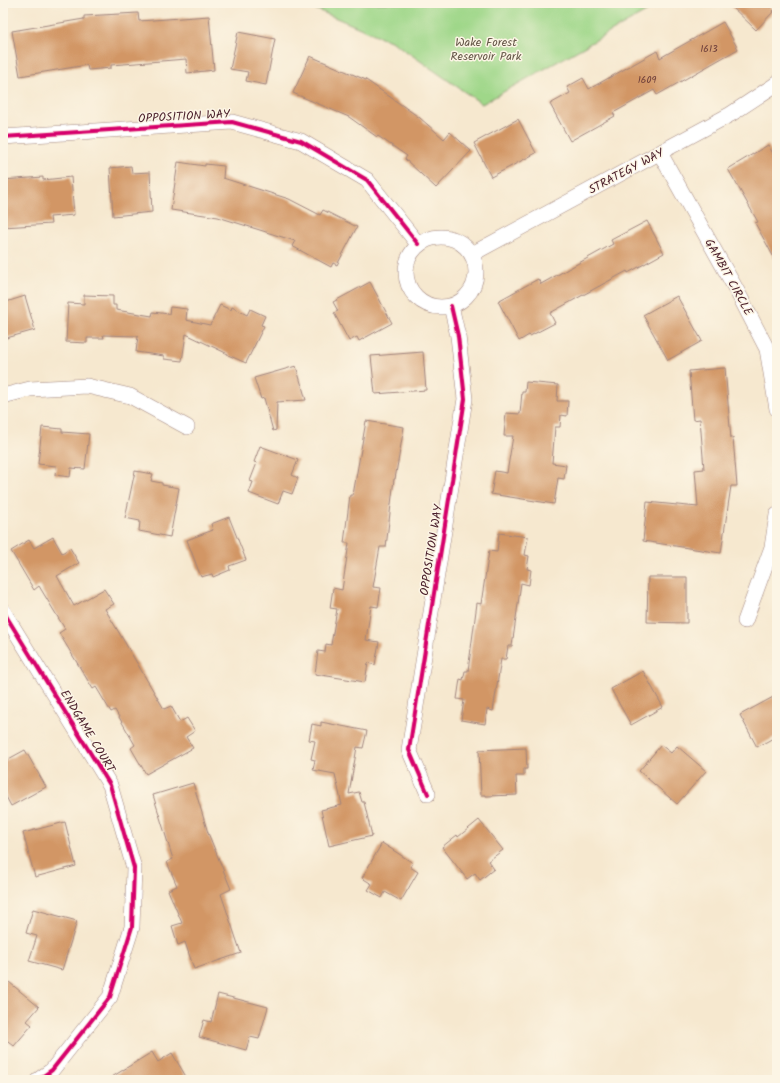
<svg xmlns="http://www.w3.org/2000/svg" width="780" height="1083" viewBox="0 0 780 1083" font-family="Kalam,sans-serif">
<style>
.green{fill:#9fd789;stroke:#747b5a}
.building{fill:#d29665}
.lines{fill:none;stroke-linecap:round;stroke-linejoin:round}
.minor-casing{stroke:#a0847d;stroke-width:16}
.minor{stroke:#fff;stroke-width:15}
.cycleway-casing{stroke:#fcf5e5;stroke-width:6}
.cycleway{stroke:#d6006c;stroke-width:4}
.labels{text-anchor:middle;stroke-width:3;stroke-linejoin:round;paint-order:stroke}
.number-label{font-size:10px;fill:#6c3d3a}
.park-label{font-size:12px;fill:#645647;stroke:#fcf5e5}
.street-label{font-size:12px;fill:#4a1f2b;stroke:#fcf5e5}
</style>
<rect width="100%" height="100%" fill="#fcf5e5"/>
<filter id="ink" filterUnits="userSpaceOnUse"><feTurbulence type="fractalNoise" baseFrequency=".025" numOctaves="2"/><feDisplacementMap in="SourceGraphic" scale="8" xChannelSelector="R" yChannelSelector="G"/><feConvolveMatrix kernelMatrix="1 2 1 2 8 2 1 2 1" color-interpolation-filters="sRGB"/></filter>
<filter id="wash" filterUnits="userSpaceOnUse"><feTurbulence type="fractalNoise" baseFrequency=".012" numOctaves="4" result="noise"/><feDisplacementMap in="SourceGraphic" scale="16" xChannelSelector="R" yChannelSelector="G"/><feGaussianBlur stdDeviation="0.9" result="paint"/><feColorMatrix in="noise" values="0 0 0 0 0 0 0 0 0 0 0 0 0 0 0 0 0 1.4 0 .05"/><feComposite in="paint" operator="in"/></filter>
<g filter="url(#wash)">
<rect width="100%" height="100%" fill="#f6e8cf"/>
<path class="green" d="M290,3h372l-180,101 -89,-62 -78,-33z"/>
<g id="blocks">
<path class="building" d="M728,3h38l8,8 -18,19z
M138,13l1,8 70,-5 5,54 -27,3 -1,-14 -75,6v3l-23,2 -1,-5 -67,11 -8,-45 72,-12v-3z
M723,22l15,27 -81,46 -3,-5 -41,23 2,3 -45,25 -20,-37 20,-11 -3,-6 16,-9 6,11 68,-38 3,7z
M238,32l37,7 -9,46 -20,-4 2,-9 -18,-3z
M310,56l56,24 54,38 24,21 6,-7 21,19 -35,37 -31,-29 2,-3 -29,-20 -1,1 -28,-20 -56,-24z
M518,119l18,34 -45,24 -17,-34z
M768,145l9,15v103l-22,-40 3,-1 -30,-53z
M178,162l27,4v-2l19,2 -1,12 66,21 31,16 3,-5 34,17 -20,38 -4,-2 -2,4 -39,-21 3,-5 -77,-24 -47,-7z
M131,166l1,7 18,-1 2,40 -39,4 -3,-48z
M43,177v3l28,-3 3,38 -24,2 1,7 -48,3v-47z
M647,221l17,32 -36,20 -1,-2 -77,42 5,10 -25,13 -1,-1 -10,6 -21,-40 40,-22 3,5 72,-40 -2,-4z
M370,282l22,41 -33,18 -2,-4 -8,4 -15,-28 4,-2 -5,-9z
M84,295l29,1v9h3v5l36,6 1,-4 16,2 1,-7 17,2 -1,11 24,5 10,-20 11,5 1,-3 15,8 3,-6 15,7 -4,9 3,1 -18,37 -18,-8v-1l-42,-20 -4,27 -18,-2v-3l-28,-4 2,-16 -35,-1 1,3h-17v5l-21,-1 2,-39 16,1z
M25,296l10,34 -32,9v-36z
M677,296l25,45 -34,19 -25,-45z
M423,352l3,38 -51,4 -4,-38z
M296,366l10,34 -29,2 -1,28 -3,1 -9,-33 -3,1 -7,-21z
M725,368l6,71 2,-1 4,48h-6l-10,67 -78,-12 4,-39 51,5 -3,-37 9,-1 -4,-50 -7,1 -4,-49z
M526,382l32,3 -1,16h11l-1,15 -6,-1 -1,12h-5l-3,36 14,2 -2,14 -6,-1 -4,26 -63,-10 4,-23 12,2 6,-37h-9l2,-23 14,1 2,-22h3z
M366,421l38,6 -9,52h-1l-8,68h-6l-7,40 8,1 -3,19 -7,-1 -5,34 13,2 -4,23 -7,-2 -3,19 -50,-8 3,-23 7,1 1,-8 5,1 6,-36 -7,-1 3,-20 9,2 7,-47h-5l6,-48h3z
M42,427l20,2v3l27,2 -4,35 -14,-1 -1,9 -15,-2 1,-9 -18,-2z
M260,446l38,14 -6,15 6,3 -6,16 -9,-3 -5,13 -29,-11 4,-11 -3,-1 7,-18 -3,-1z
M135,471l18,3 -2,7 11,2v2l17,3 -9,49 -31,-6 1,-10 -15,-3z
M229,517l17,43 -17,6 1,4 -17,7 -1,-3 -11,3 -14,-37 26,-10 -2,-6z
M499,533l29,4 -3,18 4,1 -2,13 4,1 -2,15 -8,-2 -9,63h-4l-2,13h-5l-8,52 -6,-2 -2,15 -24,-4 3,-20 -7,-1 3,-20 3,1 2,-9h3l9,-68 4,1 8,-53 8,1z
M53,537l9,16 8,-5 9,15 -22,13 17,30 30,-17 10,15 -9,5 59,100 7,-3 9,16 7,-4 8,13 -9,6 7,11 -47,26 -15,-26 4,-3 -20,-35 -4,2 -15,-25 -3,2 -34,-56 6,-4 -26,-43 -5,4 -23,-39 18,-11 5,8z
M648,577h39v46l-40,-1z
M643,671l20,36 -32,18 -20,-36z
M777,695v41l-20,11 -17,-32z
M321,722l46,9 -4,17 -6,-1 -8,47 10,-2 3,10h2l8,34 -43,10 -8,-36 21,-5 -7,-31 -22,-4 2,-10 -4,-1 4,-18 -6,-1 3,-16 9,2z
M661,745l10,8 6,-7 29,25 -29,33 -38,-33z
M526,748l1,21h-3v7h-8l1,19 -31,1v-1h-5l-2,-45z
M25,750l21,37 -35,19 -8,-15v-29z
M193,783l15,50 23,56 -10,5 20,59 -47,16 -9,-27 -7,3 -6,-19 10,-3 -14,-33 9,-4 -10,-24 6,-3 -20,-64z
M479,820l24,30 -15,11 6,8 -14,11 -5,-7 -8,6 -25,-32 15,-12 1,2z
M65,822l11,44 -41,11 -12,-44z
M382,843l31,20 -3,4 8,5 -17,29 -16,-9 -3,6 -14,-8 4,-6 -10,-6z
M33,909l44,12 -15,49 -33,-9 8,-25 -11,-3z
M3,977l36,30 -12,14 5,4 -18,21 -11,-9z
M218,994l50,13 -9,32 -9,-2 -4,13 -47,-13 5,-17 7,2z
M152,1052l6,10 14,-9 16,27h-81z"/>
</g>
</g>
<g filter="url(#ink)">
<use href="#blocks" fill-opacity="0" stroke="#a0847d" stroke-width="1"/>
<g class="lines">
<defs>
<path id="minor" d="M3,137l229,-15 69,19 66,39 51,64
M660,153l77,138 30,58 10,60
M406 272a35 35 0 1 1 70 0a35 35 0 1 1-70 0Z
M472,254l259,-140 44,-29 2,-2
M3,396l27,-7 57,-3 43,10 57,31
M3,611l107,174 24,83 -2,59 -22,70 -58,73 -14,10
M745,621l27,-74 5,-32
M428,794l-19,-44 56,-351 -7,-63 -7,-30"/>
</defs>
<use href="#minor" class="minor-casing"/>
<use href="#minor" class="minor"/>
<defs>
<path id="cycleway" d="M3,137l229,-15 69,19 66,39 51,64
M3,611l107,174 24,83 -2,59 -22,70 -58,73 -14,10
M428,794l-19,-44 56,-351 -7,-63 -7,-30"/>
</defs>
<use href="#cycleway" class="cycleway-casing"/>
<use href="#cycleway" class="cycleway"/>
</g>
</g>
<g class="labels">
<g class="number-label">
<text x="709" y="52">1613</text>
<text x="647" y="83">1609</text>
</g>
<g class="park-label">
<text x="486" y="46">Wake Forest<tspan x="486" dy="14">Reservoir Park</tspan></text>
</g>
<g class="street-label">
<text transform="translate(184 116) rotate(-3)" y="4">OPPOSITION WAY</text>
<text transform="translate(626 171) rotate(-28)" y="4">STRATEGY WAY</text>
<text transform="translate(729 277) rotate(61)" y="4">GAMBIT CIRCLE</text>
<text transform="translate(431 550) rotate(-81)" y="4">OPPOSITION WAY</text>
<text transform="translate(88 731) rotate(59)" y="4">ENDGAME COURT</text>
</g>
</g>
<rect width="780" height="1083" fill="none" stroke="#fcf5e5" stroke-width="16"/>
</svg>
